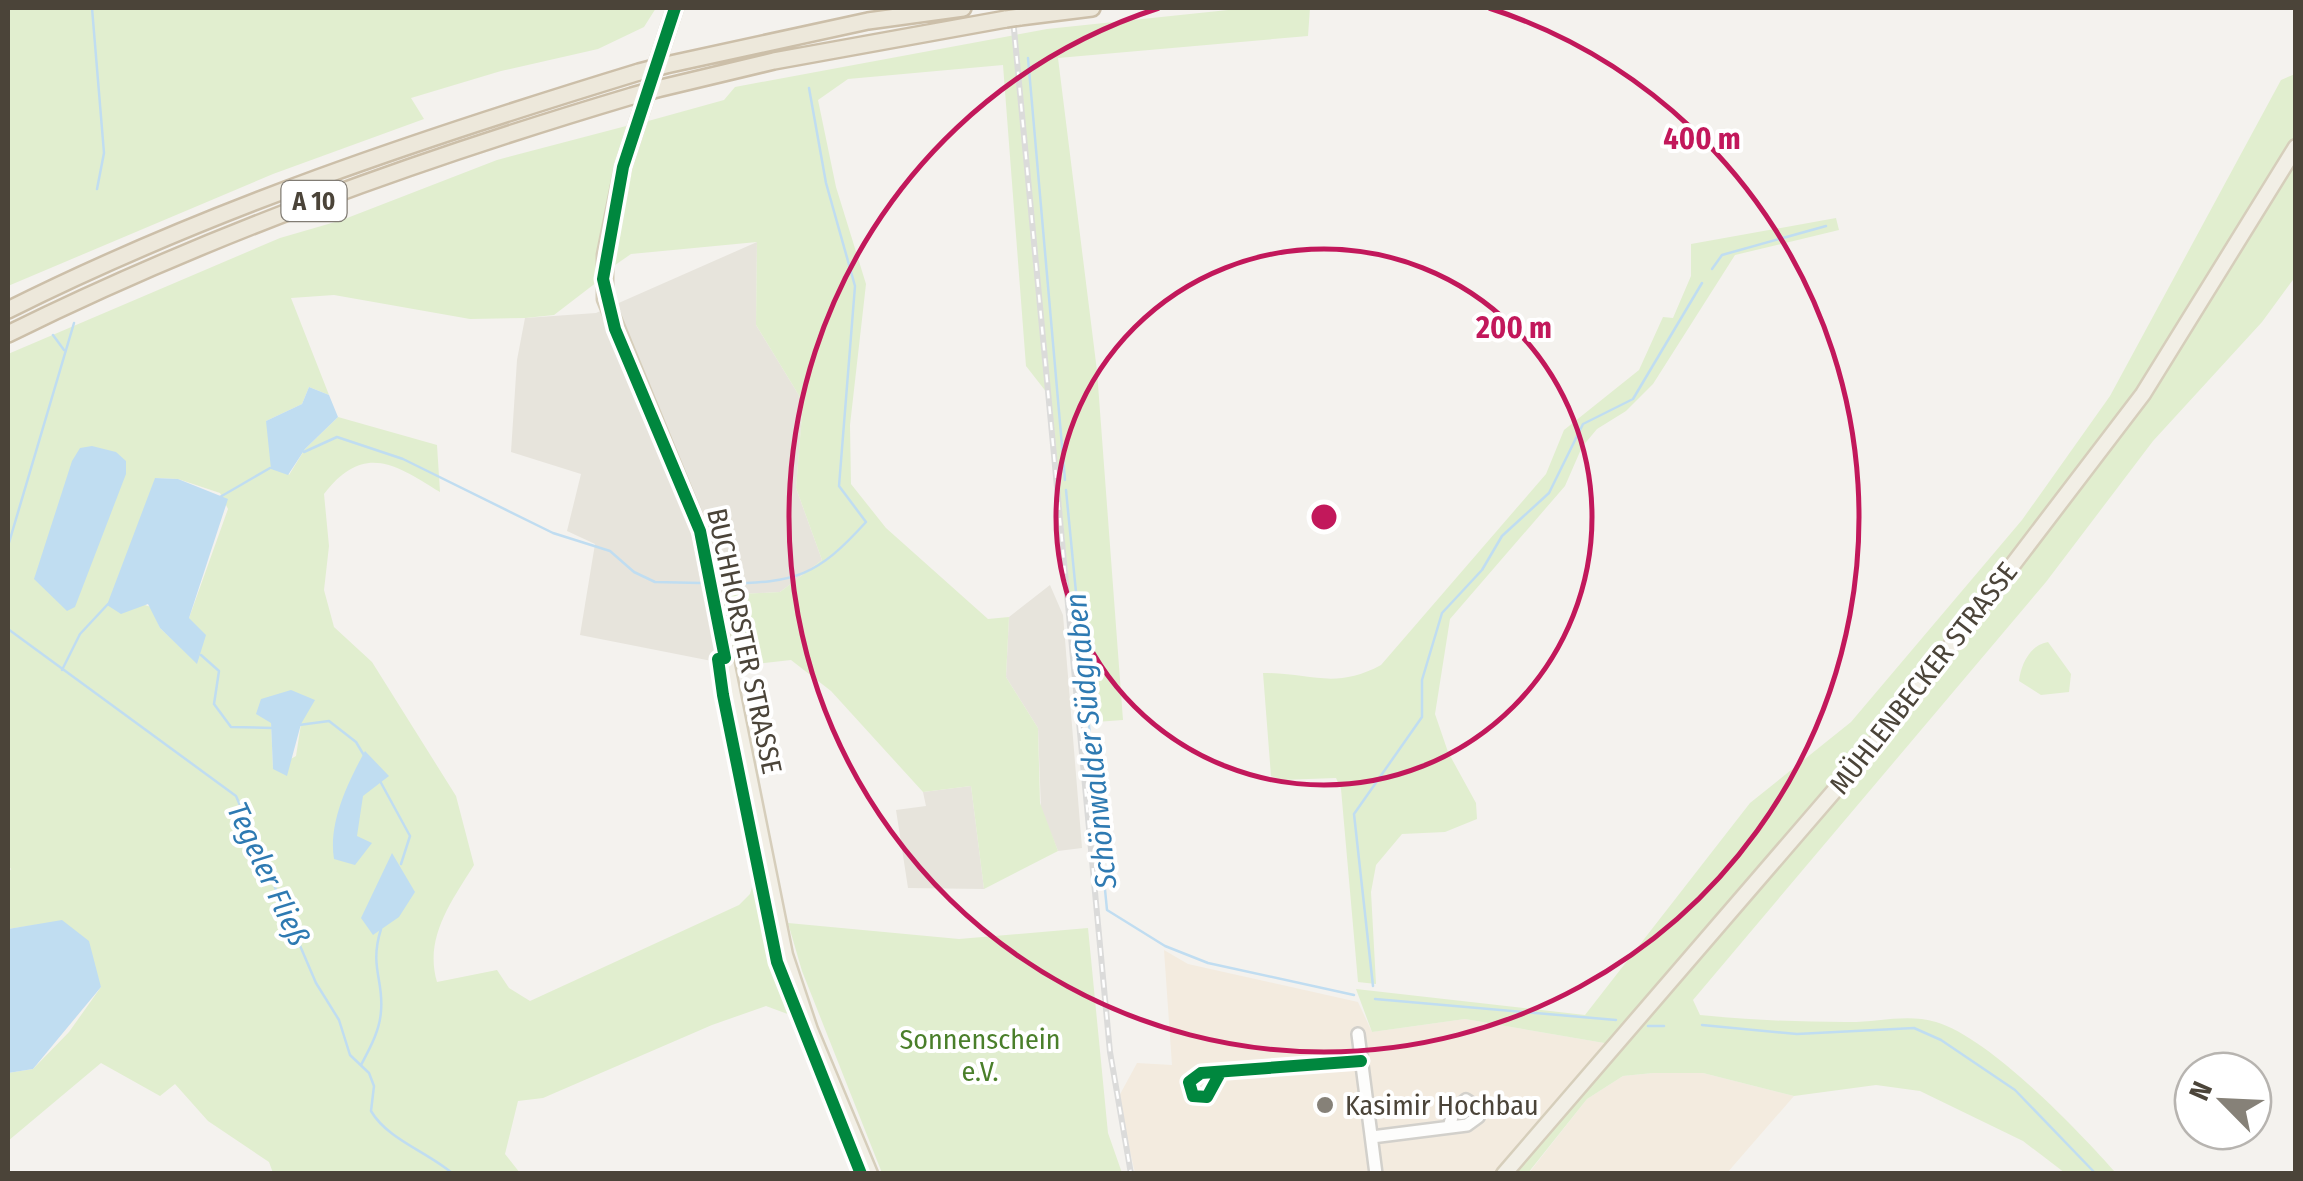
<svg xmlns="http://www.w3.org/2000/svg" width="2303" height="1181" viewBox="0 0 2303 1181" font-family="'Fira Sans Condensed',sans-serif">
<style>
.residential{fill:#e7e4dc}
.commercial{fill:#f3ebdf}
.green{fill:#e1eecf;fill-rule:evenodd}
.water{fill:#c0ddf1}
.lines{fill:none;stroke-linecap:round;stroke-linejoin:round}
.stream{stroke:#c0ddf1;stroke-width:2.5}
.minor-casing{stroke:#d2d0cb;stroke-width:16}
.major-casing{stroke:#d6cebb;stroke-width:19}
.highway-casing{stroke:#ccbfa9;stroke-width:20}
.minor{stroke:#fdfdfc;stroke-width:11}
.major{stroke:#f2efe6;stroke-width:14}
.highway{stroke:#ede8db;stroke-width:15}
.rail-casing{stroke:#dbdbda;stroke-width:6}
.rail{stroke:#fff;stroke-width:2.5;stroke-dasharray:8;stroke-linecap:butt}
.highway-bridge-casing{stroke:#ccbfa9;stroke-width:20;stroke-linecap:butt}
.highway-bridge{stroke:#ede8db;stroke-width:15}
.cycleway-casing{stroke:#fff;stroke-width:19}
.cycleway{stroke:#00873e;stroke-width:12}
.ring{fill:none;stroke:#c2185b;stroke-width:5}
.poi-dot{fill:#868178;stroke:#fff;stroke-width:4}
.labels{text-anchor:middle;stroke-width:8;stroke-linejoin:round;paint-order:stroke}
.shield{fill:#fff;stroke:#817c74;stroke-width:2.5}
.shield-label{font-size:25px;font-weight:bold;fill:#4b4439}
.street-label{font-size:28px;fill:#4b4439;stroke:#fff}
.park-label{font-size:28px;fill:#4a7f2a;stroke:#fff}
.poi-label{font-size:28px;fill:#4b4439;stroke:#fff;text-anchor:start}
.water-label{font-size:30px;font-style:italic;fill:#2e7ab2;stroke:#fff}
.centre{fill:#c2185b;stroke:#fff;stroke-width:5}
.ring-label{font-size:30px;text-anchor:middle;font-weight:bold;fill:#c2185b;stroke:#fff;stroke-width:8;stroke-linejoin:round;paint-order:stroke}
</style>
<rect width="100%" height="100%" fill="#f4f2ee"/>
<path class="residential" d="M757,242l-1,83 47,77 -7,86 26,72 -42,32 -56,3 13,71 -157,-31 15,-91 -28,-13 14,-57 -70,-22 6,-92 8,-42 71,-5z
M1050,585l13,30 19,233 -24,3 -17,-42 -3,-81 -32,-51 3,-60z
M971,786l13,103 -76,-1 -12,-78 30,-4 -3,-14z"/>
<path class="commercial" d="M1164,950l24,14 170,38 14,30 93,-13 145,25 -116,129h-359l-17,-75 19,-35 35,2z
M1653,1073h50l91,23 -67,77 -199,1 59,-75 36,-23z"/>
<path class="green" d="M8,8h648l-12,19 -46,22 -97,22 -90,27 13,21 -151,55 -265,112z
M1247,8h63l-2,28 -250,22 39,313 26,349 -41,3 -31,-325 -25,-32 -23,-301 -155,14 -30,21 18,87 30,97 -16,141 1,59 35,44 102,91 21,-2 -3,60 32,51 2,75 18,48 -74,38 -13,-103 -48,6 -92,-101 -40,-31 -54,6 -14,-71 57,-3 42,-32 -26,-72 7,-86 -47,-77 1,-83 -126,12 -23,16 33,-147 83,-23 11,-13 312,-58z
M2295,74v203l-33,45 -109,119 -107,141 -353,418 7,15c48,5 97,7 145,7 30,1 61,-9 91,0 54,16 142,108 180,151h-51l-42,-32 -103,-50 -44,-6 -82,11 -91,-23h-50l-30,3 -36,23 -59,74h-18l82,-95 45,-45 -4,-14 -23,25 -145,-25 -93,13 -16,-43 229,26 165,-212 101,-81 171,-202 88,-124 171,-316z
M630,125l-20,68 -13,89 -43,33 -29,3 -55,1 -136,-24 -43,3 38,97 -20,-8 -7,17 -36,17 23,54 16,-26 33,-32 99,28 3,47c-46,-29 -77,-49 -116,2l5,52 -5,44 10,37 38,35 84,134 18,69c-23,37 -50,73 -37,117l60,-12 12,18 21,13 209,-96 11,-11 4,-14 20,87 19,49 -27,-10 -54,19 -169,73 -25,3 -13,53 15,19h-247l-4,-11 -61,-41 -33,-37 -15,12 -59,-33 -93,78v-68l25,-4 36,-37 32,-45 -39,-66 -54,8v-56l3,-4 -3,-4v-511l272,-116 62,-18 155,-60zM155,478l23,1 42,14 8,16 -39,109 8,45 -37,-35 -9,-21 -9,-3zM271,723l30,1 -5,32 -23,13z
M1836,218l3,12 -104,25 -82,129 -27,27 -29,18 -15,18 -17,39 -115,133 -15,95 13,38 28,51 1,16 -32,13 -43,2 -26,31 -5,27 5,92 -18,-2 -17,-193 -5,-11 -55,2 -10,-4 -8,-103c48,0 72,17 118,-8l165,-191 18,-44 75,-60 24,-53 10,1 18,-42v-32z
M2048,642l23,32 -2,18 -28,3 -22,-14c2,-17 11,-36 29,-39z
M788,923l171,16 129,-11 20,205 14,40h-240l-80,-202z"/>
<path class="water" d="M309,387l20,8 9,22 -33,32 -17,26 -17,-6 -5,-48 36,-17z
M92,446l24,6 10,9v13l-51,133 -8,4 -33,-32 38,-118 8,-13z
M155,478l23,1 50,20 -39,119 17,17 -9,29 -37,-36 -12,-24 -27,10 -14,-9z
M291,690l24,10 -14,24 -14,52 -14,-7 -2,-46 -15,-9 5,-15z
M365,751l24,25 -26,20 -6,40 15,7 -17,22 -21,-6c-6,-36 14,-77 31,-108z
M392,853l23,39 -16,25 -26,18 -12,-17z
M62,920l27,21 12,46 -68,82 -25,4v-144z"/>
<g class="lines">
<path class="stream" d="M92,8l12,145 -7,36
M1028,58l37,422
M1712,269l10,-14 104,-29
M53,335l11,15
M304,452l33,-15 66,22 150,74 57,18 24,21 21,10 45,1
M1066,490l41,420 58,36 43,17 146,32
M220,497l50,-29
M8,546l66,-223
M724,584c73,-2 92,-7 142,-62l-27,-36 16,-200 -29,-103 -17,-95
M8,629l228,167 80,187 23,37 11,35 19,18 5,13 -3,25c17,29 57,41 82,63
M201,655l18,16 -5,33 17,23 41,1
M62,670l18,-36 28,-30
M299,725l30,-4 27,21 9,15
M380,781l30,55 -9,28
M1373,986l-19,-172 68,-97v-37l20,-67 40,-43 20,-34 47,-43 34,-69 50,-25 69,-116
M1375,999l241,21
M1702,1025l95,9 117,-6 27,12 74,50 81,84
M1648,1026h16
M361,1065c9,-17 19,-35 20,-54 3,-31 -12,-44 0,-82"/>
<defs>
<path id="minor" d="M1358,1034l18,140
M1219,1075l-12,22 -14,-1 -4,-14 12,-9 160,-12
M1372,1137l95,-12 11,-8 -3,-11 -9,-6 -12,10 -5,17"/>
<path id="major" d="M675,8l-52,159 -18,88v44l95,232 85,424 25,75 60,144
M1504,1174l369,-428 93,-120 177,-232 153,-247"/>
<path id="highway" d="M1020,17l72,-9
M666,65l202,-44 95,-13
M657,89l117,-28 232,-42
M8,310c202,-101 415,-172 631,-238
M8,334c200,-99 409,-174 624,-238"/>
</defs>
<use href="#minor" class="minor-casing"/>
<use href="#major" class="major-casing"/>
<use href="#highway" class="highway-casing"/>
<use href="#minor" class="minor"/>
<use href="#major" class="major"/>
<use href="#highway" class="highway"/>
<defs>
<path id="rail" d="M1012,8l98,1044 21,122"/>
</defs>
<use href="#rail" class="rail-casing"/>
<use href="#rail" class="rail"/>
<defs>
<path id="highway-bridge" d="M1006,19l14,-2
M639,72l27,-7
M632,96l25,-7"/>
</defs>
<use href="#highway-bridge" class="highway-bridge-casing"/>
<use href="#highway-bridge" class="highway-bridge"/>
<defs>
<path id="cycleway" d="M675,8l-52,159 -20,112 12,50 85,202 25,127 -7,1 5,36 54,267 84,212
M1219,1075l-12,22 -14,-1 -4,-14 12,-9 160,-12"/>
</defs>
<use href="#cycleway" class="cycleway-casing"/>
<use href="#cycleway" class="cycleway"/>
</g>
<g class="ring">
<circle cx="1324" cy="517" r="268"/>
<path d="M1489 8A535 535 0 1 1 1159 8"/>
</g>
<circle class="poi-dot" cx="1325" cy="1105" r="10"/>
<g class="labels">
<rect class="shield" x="281.5" y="181" width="65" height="40" rx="8"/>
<g class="shield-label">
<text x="314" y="210">A 10</text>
</g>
<g class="street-label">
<text transform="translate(745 641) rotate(78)" y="10">BUCHHORSTER STRASSE</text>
<text transform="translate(1923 678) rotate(-52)" y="10">MÜHLENBECKER STRASSE</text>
</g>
<g class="park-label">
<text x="980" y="1049">Sonnenschein<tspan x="980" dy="32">e.V.</tspan></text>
</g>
<g class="poi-label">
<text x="1345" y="1115">Kasimir Hochbau</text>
</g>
<g class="water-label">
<text transform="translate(1091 741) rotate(-96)" y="10">Schönwalder Südgraben</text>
<text transform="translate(268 874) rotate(65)" y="10">Tegeler Fließ</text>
</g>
</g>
<circle cx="1324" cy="517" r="15" class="centre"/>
<g class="ring-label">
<text x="1702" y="149">400 m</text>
<text x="1514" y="338">200 m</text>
</g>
<rect width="2303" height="1181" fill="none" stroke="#4b4439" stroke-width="20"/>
<g transform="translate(2223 1101) rotate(294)"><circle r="48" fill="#ffffff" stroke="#b7b4b0" stroke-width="2.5"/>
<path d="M0-8L18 38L0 25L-18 38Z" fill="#868178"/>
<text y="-15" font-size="28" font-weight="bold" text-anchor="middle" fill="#4b4439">N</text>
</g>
</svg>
